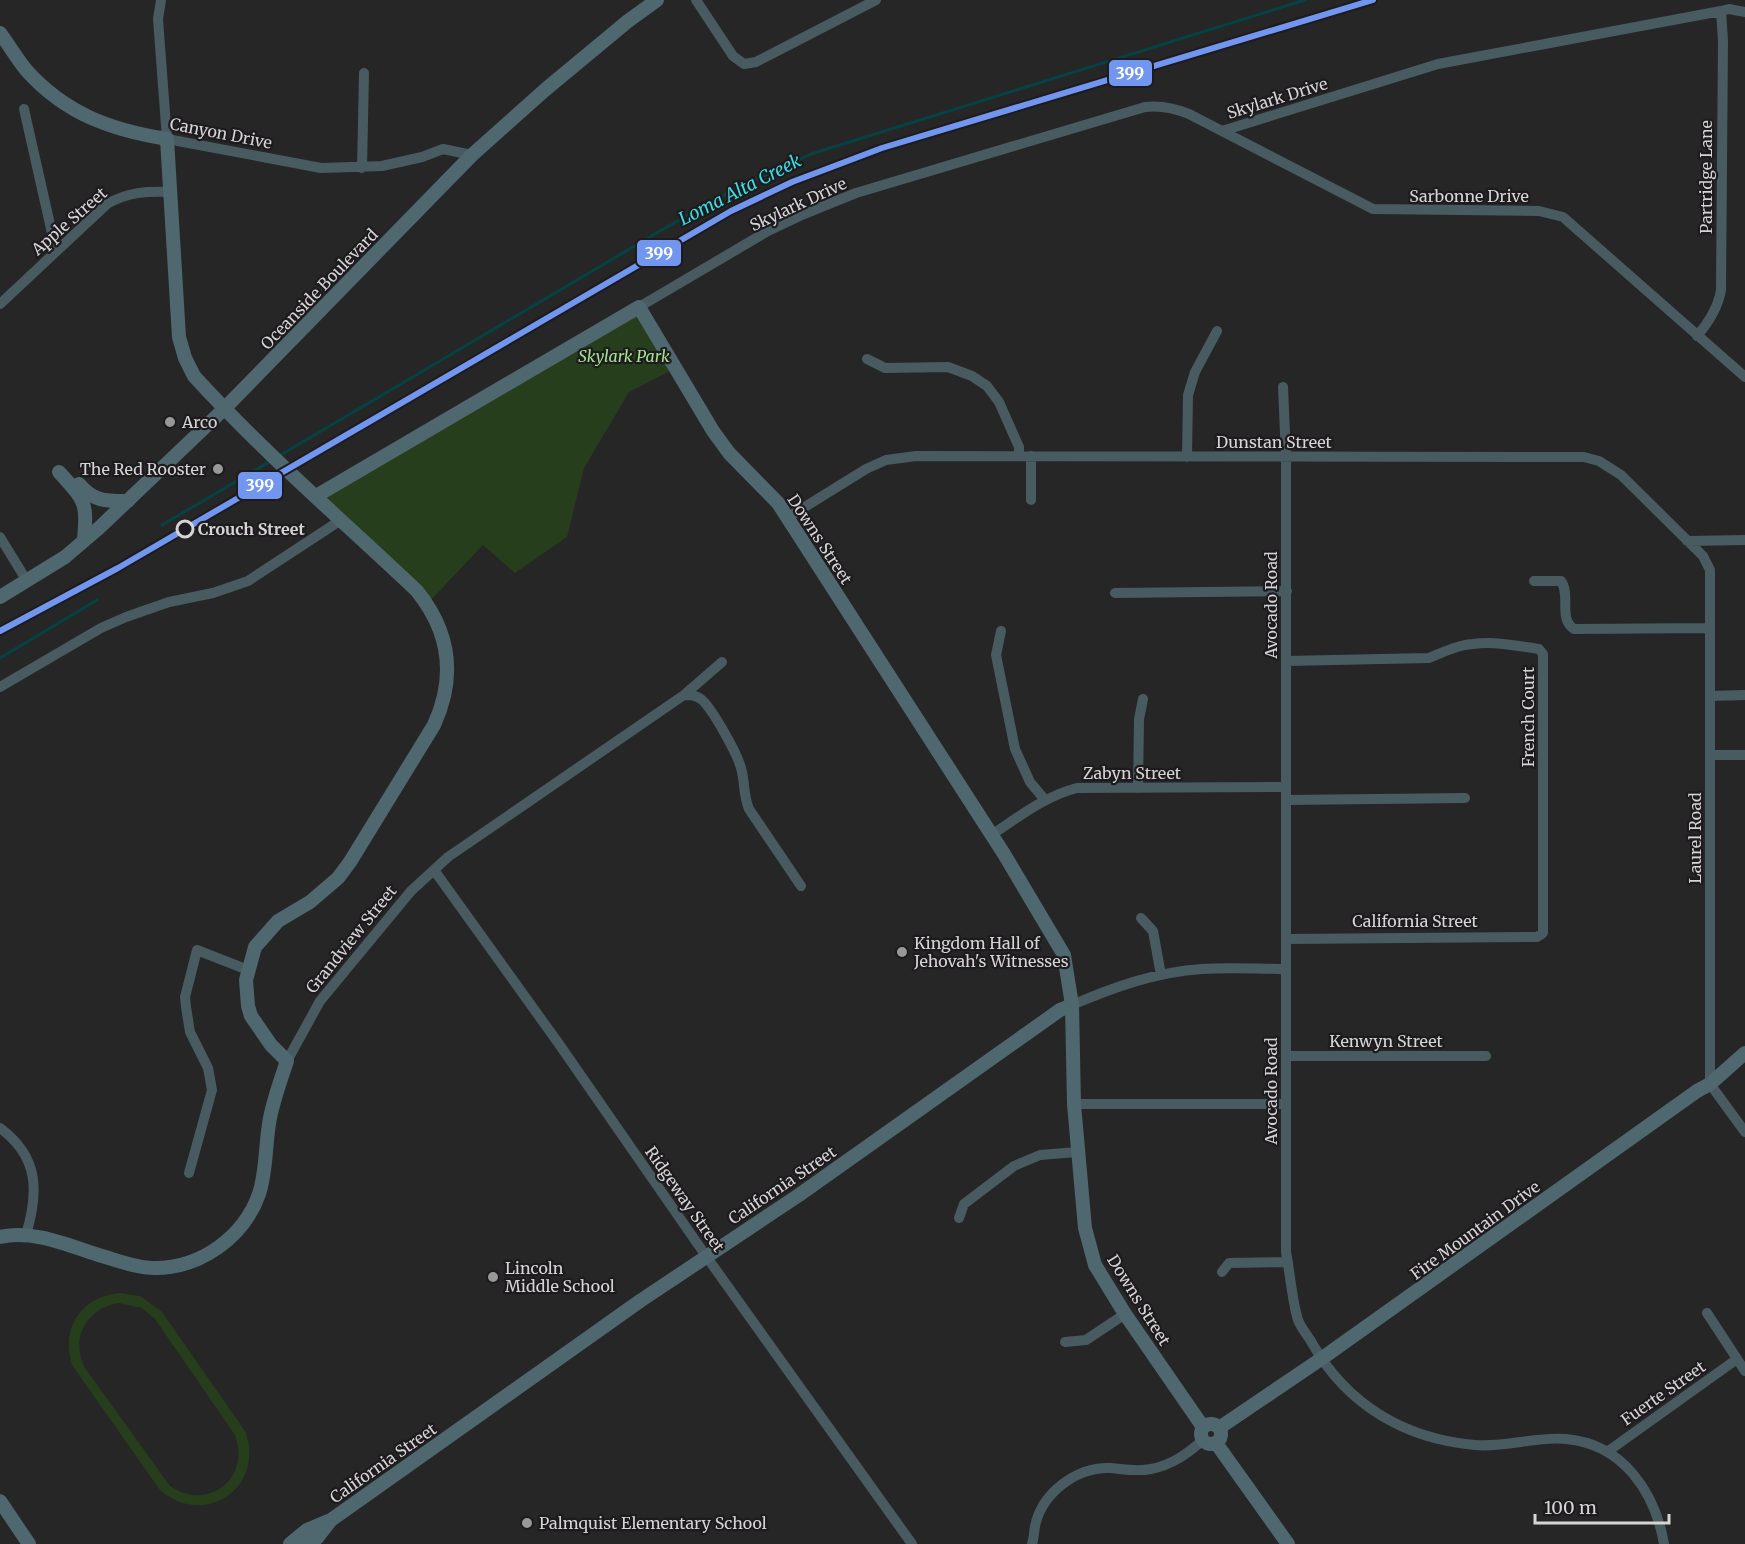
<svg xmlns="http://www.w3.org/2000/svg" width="1745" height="1544" viewBox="0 0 1745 1544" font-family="Merriweather,serif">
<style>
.green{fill:#273e1d;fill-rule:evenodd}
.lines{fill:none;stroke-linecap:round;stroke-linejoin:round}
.stream{stroke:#054243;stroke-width:3}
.minor{stroke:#485b61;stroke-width:10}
.major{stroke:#4f686f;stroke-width:14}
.rail-1-casing{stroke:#1e1b1e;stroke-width:10}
.rail-1{stroke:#7196ef;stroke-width:6}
.poi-dot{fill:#989898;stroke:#1e1b1e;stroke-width:2}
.stop-dot{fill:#1e1b1e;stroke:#d6d5d6;stroke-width:3}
.labels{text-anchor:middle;stroke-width:4.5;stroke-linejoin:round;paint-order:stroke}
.street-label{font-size:16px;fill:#d6d5d6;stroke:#1e1b1e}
.park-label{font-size:16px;font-style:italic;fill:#a6e38f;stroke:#1e1b1e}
.poi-label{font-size:16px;fill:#d6d5d6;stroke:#1e1b1e;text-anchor:start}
.stop-label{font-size:16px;font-weight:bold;fill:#d6d5d6;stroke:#1e1b1e;text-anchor:start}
.water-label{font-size:18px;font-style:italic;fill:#3bdee2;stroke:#1e1b1e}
.line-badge{stroke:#1e1b1e;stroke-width:2}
.badge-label{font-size:16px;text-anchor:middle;font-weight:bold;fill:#fff}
</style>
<rect width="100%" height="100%" fill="#262626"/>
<path class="green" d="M639,307l37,61 -47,24 -45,76 -17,69 -52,36 -32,-28 -56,59 -111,-108z
M120,1293l20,3 22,16 83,119c21,56 -40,98 -85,59l-88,-125c-11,-37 8,-68 48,-72zM119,1303l23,5 13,11 80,116c16,44 -27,77 -65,51l-85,-118c-15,-29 1,-60 34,-65z"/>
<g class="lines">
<path class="stream" d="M279,456l381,-225 73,-41 78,-36 494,-154
M162,525l109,-64
M0,658l97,-58"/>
<path class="minor" d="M161,0l-3,19 9,120 154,29 61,-2 40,-9 21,-8 29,6
M696,0l37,56 11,8 12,-2 120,-62
M24,109l32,142
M1222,131l216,-67 283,-53 8,-2 16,3
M362,168l2,-95
M0,304l107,-100c21,-12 40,-13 64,-12
M639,307l129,-76 36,-17 52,-21 289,-86c16,-2 29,1 44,7l184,95 166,2 24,6 182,160
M1697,336c12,-14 21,-28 24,-46l2,-249 -2,-30
M867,359l18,9 63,-1 24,9 15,10 12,16 20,45v9
M1283,387l3,70v795c4,20 6,49 12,68 3,8 10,16 14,23 35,62 93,96 163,102 30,3 61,-9 91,-6 57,5 89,53 98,105
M1031,456v44
M1187,457l1,-62 7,-23 22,-41
M787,518l79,-49 20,-9 30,-4 668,1 15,4 22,14 82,81 7,14v514l35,48
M0,537l27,44
M1687,541l58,-1
M1534,581h27c10,14 -3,38 13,48l136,-1
M1115,593l172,-2
M1001,631l-5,24 19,94 15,33 15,18
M0,687l101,-59 25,-11 43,-15 44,-9 35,-12 93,-61
M684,695c7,0 11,0 17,4 11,9 36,54 40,69 4,13 2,27 8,41l52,77
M1710,696l35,-1
M1710,755h35
M1138,788l1,-69 4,-20
M1286,800l179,-2
M991,835c28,-18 54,-39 86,-47l209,-1
M434,870l125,174 147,212 206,288
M1141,918l12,13 8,44
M1286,939l251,-2 6,-4v-279l-4,-5c-21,-3 -44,-8 -66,-5 -15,1 -30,8 -44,14l-143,3
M1072,1005c42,-18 84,-33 130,-36 28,-2 56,0 84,0
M1286,1056h200
M287,1061l33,-60 91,-110 37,-34 236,-162 38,-33
M1074,1104h212
M0,1128c39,29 39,63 26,107
M189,1173l23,-83 -4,-22 -18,-36 -4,-25 -1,-10 12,-47 51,20
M959,1218l5,-14 50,-38 26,-11 37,-3
M1222,1272l7,-9 59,-1
M1707,1313l38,58
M1065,1342l21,-2 39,-26
M1607,1452l130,-93
M1032,1544c2,-6 2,-12 3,-18 7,-33 41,-59 75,-58 13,1 27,4 41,1 21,-4 36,-15 52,-29"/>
<path class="major" d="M0,33c9,12 17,26 27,38 39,43 84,59 140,68l12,198 6,21 9,18c70,77 148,144 223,215 33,41 39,86 17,134l-84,137 -12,16 -28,24 -32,19 -23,26 -9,33 2,26 3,10 20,29 16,16c-6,18 -13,37 -17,57 -5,25 -3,52 -11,76 -15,43 -58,74 -104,74 -18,0 -36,-7 -53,-12 -32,-10 -69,-27 -102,-19
M59,472c27,30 28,29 25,69
M79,484c15,18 27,17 49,17
M316,496l323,-189 74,124 16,22 49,50 226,351 60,101 8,50 2,99 11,124 10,37 30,49 78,113
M0,597l65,-40 34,-29 125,-119 248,-254 74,-66 82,-68 29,-21
M1201 1434a10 10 0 1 1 20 0a10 10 0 1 1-20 0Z
M1219,1428l102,-69 376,-268 13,-7 35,-31
M1216,1443l72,101
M0,1501l29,43
M331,1520l309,-219 159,-106 261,-185 12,-5
M290,1544l17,-14 24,-10 -14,18 -9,6"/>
<defs>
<path id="rail-1" d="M0,631l118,-63 613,-357 61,-29 90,-34 491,-148"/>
</defs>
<use href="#rail-1" class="rail-1-casing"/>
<use href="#rail-1" class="rail-1"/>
</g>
<g class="poi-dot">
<circle cx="170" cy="422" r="6"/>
<circle cx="218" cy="469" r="6"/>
<circle cx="902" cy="952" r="6"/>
<circle cx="493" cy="1277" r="6"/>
<circle cx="527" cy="1523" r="6"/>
</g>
<circle class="stop-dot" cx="185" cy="529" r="8"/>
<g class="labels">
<g class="street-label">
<text transform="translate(1277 98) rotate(-17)" y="6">Skylark Drive</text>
<text transform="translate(221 133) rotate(11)" y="6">Canyon Drive</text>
<text transform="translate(1706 177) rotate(-90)" y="6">Partridge Lane</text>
<text x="1469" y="202">Sarbonne Drive</text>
<text transform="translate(798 204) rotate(-25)" y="6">Skylark Drive</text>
<text transform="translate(69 221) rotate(-41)" y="6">Apple Street</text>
<text transform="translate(319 289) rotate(-46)" y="6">Oceanside Boulevard</text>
<text x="1274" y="448">Dunstan Street</text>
<text transform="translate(820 539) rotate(57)" y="6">Downs Street</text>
<text transform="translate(1271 605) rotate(-90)" y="6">Avocado Road</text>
<text transform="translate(1528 717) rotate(-90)" y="6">French Court</text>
<text x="1132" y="779">Zabyn Street</text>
<text transform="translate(1695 838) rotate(-90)" y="6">Laurel Road</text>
<text x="1415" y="927">California Street</text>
<text transform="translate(351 939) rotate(-51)" y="6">Grandview Street</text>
<text x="1386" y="1047">Kenwyn Street</text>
<text transform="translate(1271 1091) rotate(-90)" y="6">Avocado Road</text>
<text transform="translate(782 1185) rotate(-34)" y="6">California Street</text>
<text transform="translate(685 1199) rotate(55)" y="6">Ridgeway Street</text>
<text transform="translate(1475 1230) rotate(-36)" y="6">Fire Mountain Drive</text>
<text transform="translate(1139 1300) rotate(58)" y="6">Downs Street</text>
<text transform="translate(1663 1393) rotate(-35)" y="6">Fuerte Street</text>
<text transform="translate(383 1463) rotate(-35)" y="6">California Street</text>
</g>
<g class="park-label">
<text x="624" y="362">Skylark Park</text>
</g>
<g class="poi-label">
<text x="182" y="428">Arco</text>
<text x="206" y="475" text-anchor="end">The Red Rooster</text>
<text x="914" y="949">Kingdom Hall of<tspan x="914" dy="18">Jehovah's Witnesses</tspan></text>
<text x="505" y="1274">Lincoln<tspan x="505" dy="18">Middle School</tspan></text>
<text x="539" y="1529">Palmquist Elementary School</text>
</g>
<g class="stop-label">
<text x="198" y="535">Crouch Street</text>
</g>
<g class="water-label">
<text transform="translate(740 190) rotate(-27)" y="6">Loma Alta Creek</text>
</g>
</g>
<g class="line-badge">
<rect x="1108" y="59" width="45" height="28" rx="6" fill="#7196ef"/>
<rect x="636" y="239" width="46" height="28" rx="6" fill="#7196ef"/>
<rect x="237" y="471" width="46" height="29" rx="6" fill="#7196ef"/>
</g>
<g class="badge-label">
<text x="1130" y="79">399</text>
<text x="659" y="259">399</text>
<text x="260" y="491">399</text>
</g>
<path d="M1535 1514v9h134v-9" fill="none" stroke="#d6d5d6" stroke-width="3"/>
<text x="1544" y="1514" font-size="18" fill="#d6d5d6" stroke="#1e1b1e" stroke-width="4.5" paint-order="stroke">100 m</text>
</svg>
